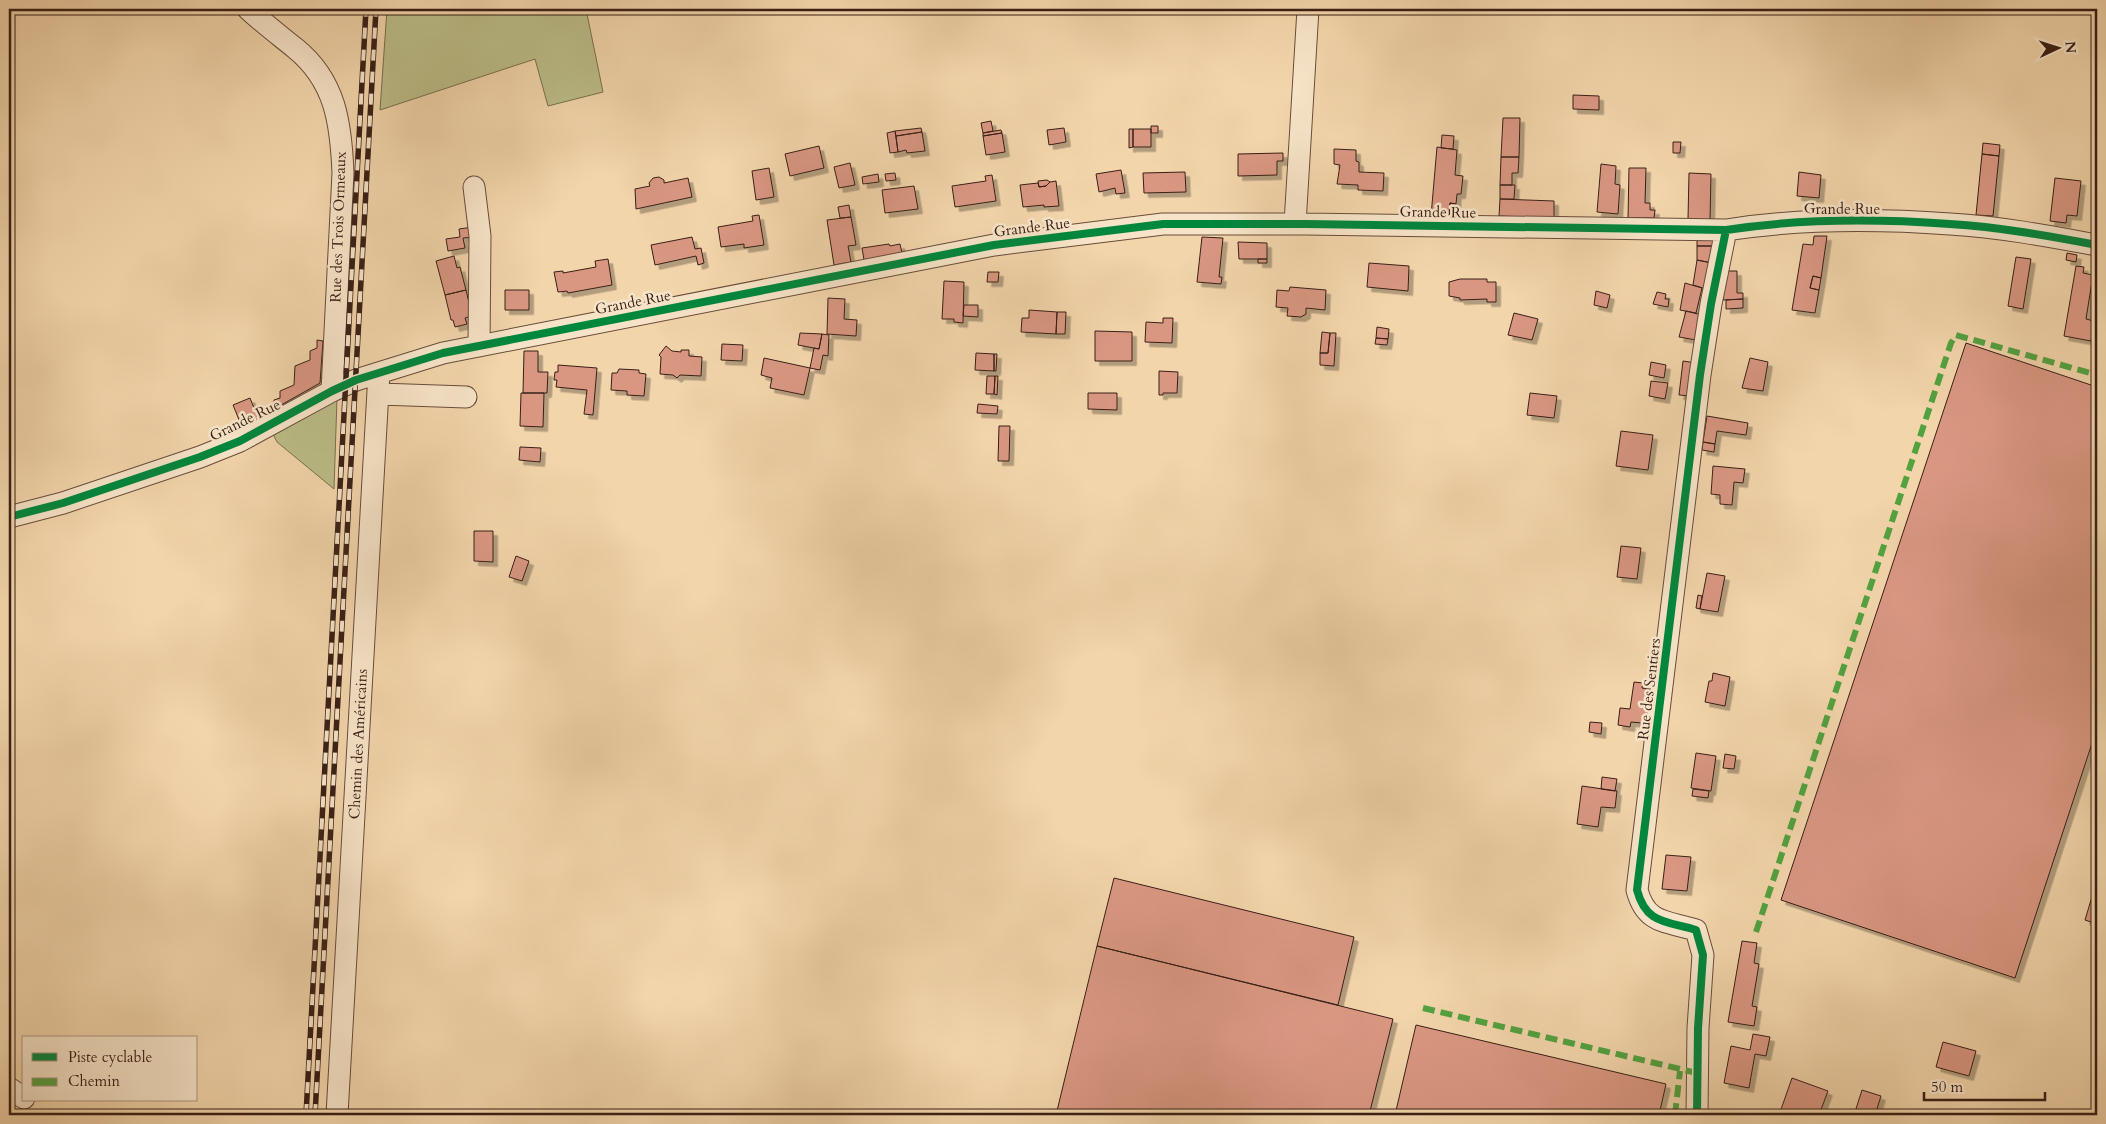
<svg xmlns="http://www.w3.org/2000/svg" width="2106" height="1124" viewBox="0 0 2106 1124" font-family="Cardo,serif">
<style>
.green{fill:#bbbd88;stroke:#7a6e4f}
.building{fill:#d99782;stroke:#391f16;filter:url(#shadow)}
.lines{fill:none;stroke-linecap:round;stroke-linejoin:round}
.minor-casing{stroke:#684c3b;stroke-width:23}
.minor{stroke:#f7e4c8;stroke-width:21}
.rail-casing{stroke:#391f16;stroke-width:5.5}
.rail{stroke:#f7e4c8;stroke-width:4;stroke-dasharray:11;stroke-linecap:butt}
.quiet{stroke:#53a240;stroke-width:6;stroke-dasharray:12 6;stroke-linecap:butt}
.cycleway-casing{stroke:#f7e4c8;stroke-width:11}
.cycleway{stroke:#00873e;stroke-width:8}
.labels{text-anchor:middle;stroke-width:5;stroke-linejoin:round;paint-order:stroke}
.street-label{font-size:15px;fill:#391f16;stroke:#f7e4c8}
</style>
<defs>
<filter id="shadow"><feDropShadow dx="4.5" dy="4.5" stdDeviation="0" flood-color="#0004"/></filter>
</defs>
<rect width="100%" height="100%" fill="#f3d5ab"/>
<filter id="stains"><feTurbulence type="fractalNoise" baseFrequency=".004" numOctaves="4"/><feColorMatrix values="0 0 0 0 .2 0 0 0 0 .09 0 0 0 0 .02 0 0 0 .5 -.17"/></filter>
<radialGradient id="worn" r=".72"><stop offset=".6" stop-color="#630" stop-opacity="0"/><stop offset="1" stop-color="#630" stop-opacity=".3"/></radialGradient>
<path class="green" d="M387,9h199l17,83 -55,14 -13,-47 -155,51z
M337,398l-3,91 -57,-47 -5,-10z"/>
<path class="building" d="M1573,95l26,1v14l-26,-1z
M1503,118h17l-1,39h-18z
M991,121l2,10 -10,2 -2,-10z
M1151,126h7v7h-7z
M921,128l1,4 -26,4 -1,-5z
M1064,128l2,14 -17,3 -2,-15z
M1129,129h4v18l-4,1z
M1133,129h18v18h-18z
M1001,130l1,3 -19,3v-3z
M895,131l3,21 -8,1 -3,-20z
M922,132l3,19 -18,2 -1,-3 -8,2 -2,-16z
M1002,133l3,19 -19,3 -3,-19z
M1442,135l12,1 -1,13 -12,-1z
M1673,142h8l-1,11h-7z
M1983,143l17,2 -1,11 -17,-2z
M819,146l5,22 -34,8 -5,-22z
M1437,147l20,3 -2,25 8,1 -2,18h-4l-1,10 -6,-1 -1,14 -18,-1z
M1334,149l22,1v11l3,1v10l25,1 -1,18 -25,-1v-5l-21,-1 3,-19 -6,-1z
M1283,153v8h-6v14l-39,1v-22z
M1982,154l17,2 -6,60 -17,-1z
M1501,157h18l-1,16h-6v12h-12z
M850,163l5,22 -16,3 -5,-21z
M1601,164l15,2 -1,18 5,1 -2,29 -21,-2z
M769,168l5,29 -18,3 -4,-29z
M1629,168h17l-1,35h5v7h5l-1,8h-26z
M1121,170l4,23 -9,1 -1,-6 -16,4 -3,-18z
M1185,172l1,20 -42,1 -1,-20z
M1799,172l22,3 -2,23 -22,-2z
M895,173l1,7 -10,1 -1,-7z
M1689,173l22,1 -1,46 -22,-1z
M878,174l1,8 -16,2 -1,-7z
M992,175l4,26 -41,6 -3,-21 34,-5 -1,-5z
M659,177l5,3v3l24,-5 4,19 -56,12 -1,-20 15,-3 -1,-3 4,-5z
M2055,178l26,3 -4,35 -10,-1 -1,8 -16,-2z
M1047,180l3,2 -4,4 -7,1 -1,-6z
M1056,181l3,25 -15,1v-2l-21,2 -3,-22 18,-2 1,4 7,-1 4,-4z
M1500,185h15l-1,14h-14z
M914,186l4,23 -33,4 -3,-23z
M1500,199l54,2v17l-55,-2z
M1450,203l6,1 -1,14 -6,-1z
M849,205l2,12 -11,1 -2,-11z
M759,215l5,30 -20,3v-4l-23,3 -3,-20 35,-6 -1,-5z
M851,217l5,28 -8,1 3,16 -17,3 -7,-45z
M473,227l2,10 -12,1 2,10 -17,3 -2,-12 14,-2 -1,-8z
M1814,236h13l-6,42 -8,-2 -3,12 9,2 -4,23 -23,-3 11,-66 10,1z
M692,237l3,12 6,-1 3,15 -6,2 -2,-9 -41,9 -4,-20z
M1202,237l21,1 -4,39h3l-1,7 -24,-2z
M1711,237l5,4 -1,5h-18v-8z
M1238,242l29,1v16h-28z
M889,244l1,2 10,-2 2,9 -38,7 -2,-12z
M1697,246h18l-3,17 -15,-3z
M2067,253l10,2 -1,7 -10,-2z
M454,256l3,12 3,-1 6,23 -21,5 -9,-34z
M2016,257l15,2 -8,50 -15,-3z
M608,259l4,26 -44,8 -1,-2 -9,1 -4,-20 9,-1v2l33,-6 -1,-6z
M1258,259h9v4h-9z
M1697,260l15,3 -6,26 -13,-4z
M1369,263l40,3 -1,25 -41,-4z
M2076,266l8,1 -1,6 10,2 -7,44 8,2 -3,20 -27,-5z
M1722,271h15v22h6v6l-20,1z
M988,272h11l-1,10h-11z
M1813,276l8,2 -2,12 -9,-2z
M1460,279h27v3h9v20h-9v-3l-27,1v-2l-11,-2v-14z
M944,281l20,1 -1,41 -9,-1v-3h-12z
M1685,283l17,5 -6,25 -16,-3z
M1290,287l36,3 -1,20 -19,-2v6l-5,3 -14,-1 1,-8 -12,-1 1,-17 12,1z
M466,290l6,26 -7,2 2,6 -12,3 -2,-7h-2l-6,-25z
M505,290h24v20h-24z
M1596,291l14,4 -3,13 -13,-3z
M1657,292l9,2 -1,5h4l-1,8 -15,-3z
M828,298l17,1 -1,20 13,1 -1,16 -29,-2z
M1743,299v9l-17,1v-9z
M964,305h14v12l-15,-1z
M1029,310l28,2 -1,22 -35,-2 1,-14h7z
M1686,311l16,4 -6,25 -17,-3z
M1057,312h9l-1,22h-9z
M1514,313l24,6 -6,21 -24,-5z
M1163,318h10l-1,25 -27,-1 1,-20 17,1z
M1377,327l12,2 -1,10 -12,-1z
M1095,331l37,1v29h-37z
M1322,332l8,1 -2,20h-8z
M800,333l22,1 -3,15 -21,-4z
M1330,333h6l-2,33 -14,-1v-12h8z
M822,334l7,1 -1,21 -5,-1 -3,15 -10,-2 4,-20 5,1z
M1376,338l12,1 -1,6 -12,-1z
M317,340l6,1 -3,42 -46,26v-9l6,-2v-7l14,-6 1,-19 15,-6v-9l7,-3z
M1966,343l131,44v341l-82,250 -234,-78z
M722,344l21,1 -1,16 -21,-1z
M666,346l6,5 9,1v-2h8v6l13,1 -1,19 -21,-1 -3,3 -4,-3 -13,-1 1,-17 -2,-2z
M524,351h14v21h10l-1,21h-24z
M976,353l18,1v17l-19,-1z
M994,354h3l-1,17h-2z
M764,358l46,10 -6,27 -34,-7 2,-10 -11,-3z
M1750,358l18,4 -5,29 -21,-3z
M1683,361l13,2 -4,33 -13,-1z
M1651,362l15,3 -2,13 -15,-3z
M558,365l39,3 -4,47 -9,-1 3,-24 -31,-3 1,-7h-3l1,-8h3z
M619,369l20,1v3l7,1 -2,22 -17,-1v-4l-16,-1 1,-17h5z
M1159,371l19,1 -1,21h-14v2h-4z
M987,376h8l-1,18h-8z
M995,376h3l-1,19 -3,-1z
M1651,381l17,2 -3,16 -16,-3z
M521,393h23l-1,34 -23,-1z
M1088,393h29v17l-29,-1z
M1530,393l27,3 -3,22 -27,-3z
M250,398l8,20 -16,9 -9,-22z
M978,404l20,2 -1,8 -20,-1z
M1707,416l41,7 -2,12 -29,-4 -2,13 -12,-2z
M999,426h11l-1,35h-11z
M1621,431l32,4 -5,35 -32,-4z
M1703,442l12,2 -1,8 -12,-2z
M520,447l21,1 -1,14 -21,-2z
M1713,466l32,3 -2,14 -9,-1 -2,23 -12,-1v-9l-9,-1z
M474,531h19v31l-19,-1z
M1621,546l20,2 -4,31 -20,-2z
M516,556l13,5 -7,20 -13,-4z
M1707,573l18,3 -7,36 -18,-3z
M1698,595l4,1 -2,13 -4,-1z
M1713,673l17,4 -5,29 -20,-4 4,-21h3z
M1634,682l9,1 -1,5 13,2 -5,46 -9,-1 1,-12 -11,-1 -1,5 -12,-2 2,-17 10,1z
M1590,722l12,1 -1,11 -12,-2z
M1696,753l20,3 -5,35 -20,-3z
M1725,754l11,2 -2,13 -11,-1z
M1602,777l15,2 -2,12 -14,-2z
M1582,786l35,5 -2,17 -14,-1 -3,20 -21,-3z
M1693,789l16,2 -1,7 -16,-2z
M1666,855l25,2 -4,34 -25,-2z
M1114,878l240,59 -16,68 -241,-59z
M2097,880v44l-12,-4z
M1742,941l15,2 -3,20 5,1 -7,42 5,1 -3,19 -26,-4z
M1097,946l296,73 -24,96h-313z
M1416,1025l250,59 -7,31h-264z
M1753,1034l17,3 -4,19 -11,-2 -6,34 -25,-5 7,-37 19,4z
M1943,1042l33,9 -7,25 -33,-9z
M1792,1078l36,13 -9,24h-40z
M1862,1090l19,6 -6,19h-21z"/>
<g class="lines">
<defs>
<path id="minor" d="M248,9c15,14 31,26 47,39 41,33 46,76 48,125l-11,218
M474,187l6,49 -1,110
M1295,224l13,-215
M379,394l87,3
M9,517l54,-14 137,-46 40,-16 92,-50 24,-11 87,-27 551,-108 169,-21h143l420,6c70,-11 153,-11 224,-6 49,3 99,12 147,21
M9,1088l15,10
M337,1115l42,-742
M1697,1115l1,-87 5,-73 -7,-25c-30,-9 -50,-6 -59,-40l63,-515 11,-71 15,-74"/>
</defs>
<use href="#minor" class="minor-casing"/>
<use href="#minor" class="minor"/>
<defs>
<path id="rail" d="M306,1115l60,-1106
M315,1115l61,-1106"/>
</defs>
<use href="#rail" class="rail-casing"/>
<use href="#rail" class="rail"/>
<path class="quiet" d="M1756,932l195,-589 5,-8 141,40
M1423,1008l274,65
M1675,1115l5,-44"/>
<defs>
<path id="cycleway" d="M9,517l54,-14 137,-46 40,-16 92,-50 24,-11 87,-27 551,-108 169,-21h143l420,6c70,-11 153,-11 224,-6 49,3 99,12 147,21
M1697,1115l1,-87 5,-73 -7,-25c-30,-9 -50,-6 -59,-40l63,-515 11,-71 15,-74"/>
</defs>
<use href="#cycleway" class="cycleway-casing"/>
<use href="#cycleway" class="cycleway"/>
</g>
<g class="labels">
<g class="street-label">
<text x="1842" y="214">Grande Rue</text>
<text transform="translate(1438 212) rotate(1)" y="5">Grande Rue</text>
<text transform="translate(338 227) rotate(-88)" y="5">Rue des Trois Ormeaux</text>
<text transform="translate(1032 227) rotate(-7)" y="5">Grande Rue</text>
<text transform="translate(633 302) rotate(-11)" y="5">Grande Rue</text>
<text transform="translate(245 420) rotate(-26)" y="5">Grande Rue</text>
<text transform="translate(1649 689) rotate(-83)" y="5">Rue des Sentiers</text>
<text transform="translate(358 744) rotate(-87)" y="5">Chemin des Américains</text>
</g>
</g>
<rect width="2106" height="1124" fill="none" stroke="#f3d5ab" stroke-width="30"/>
<rect x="10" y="10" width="2086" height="1104" fill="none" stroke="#391f16" stroke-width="2.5"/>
<rect x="15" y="15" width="2076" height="1094" fill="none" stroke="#391f16"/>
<rect x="22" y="1036" width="175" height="65" fill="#f7e4c8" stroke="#ab9581"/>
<rect x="32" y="1053" width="25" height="8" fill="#00873e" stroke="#ab9581"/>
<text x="68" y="1062" font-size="15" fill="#391f16">Piste cyclable</text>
<rect x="32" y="1078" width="25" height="8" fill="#53a240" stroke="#ab9581"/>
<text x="68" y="1086" font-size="15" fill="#391f16">Chemin</text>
<g transform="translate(2058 48) rotate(86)" stroke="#f7e4c8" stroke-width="4" paint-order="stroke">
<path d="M0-4L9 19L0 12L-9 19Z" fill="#391f16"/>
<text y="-8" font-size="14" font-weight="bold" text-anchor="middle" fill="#391f16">N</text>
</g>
<path d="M1924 1092v8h121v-8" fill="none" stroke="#391f16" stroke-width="2.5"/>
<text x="1931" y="1092" font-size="15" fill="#391f16" stroke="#f7e4c8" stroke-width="4" paint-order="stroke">50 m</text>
<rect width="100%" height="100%" filter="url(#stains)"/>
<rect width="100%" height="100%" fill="url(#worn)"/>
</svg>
